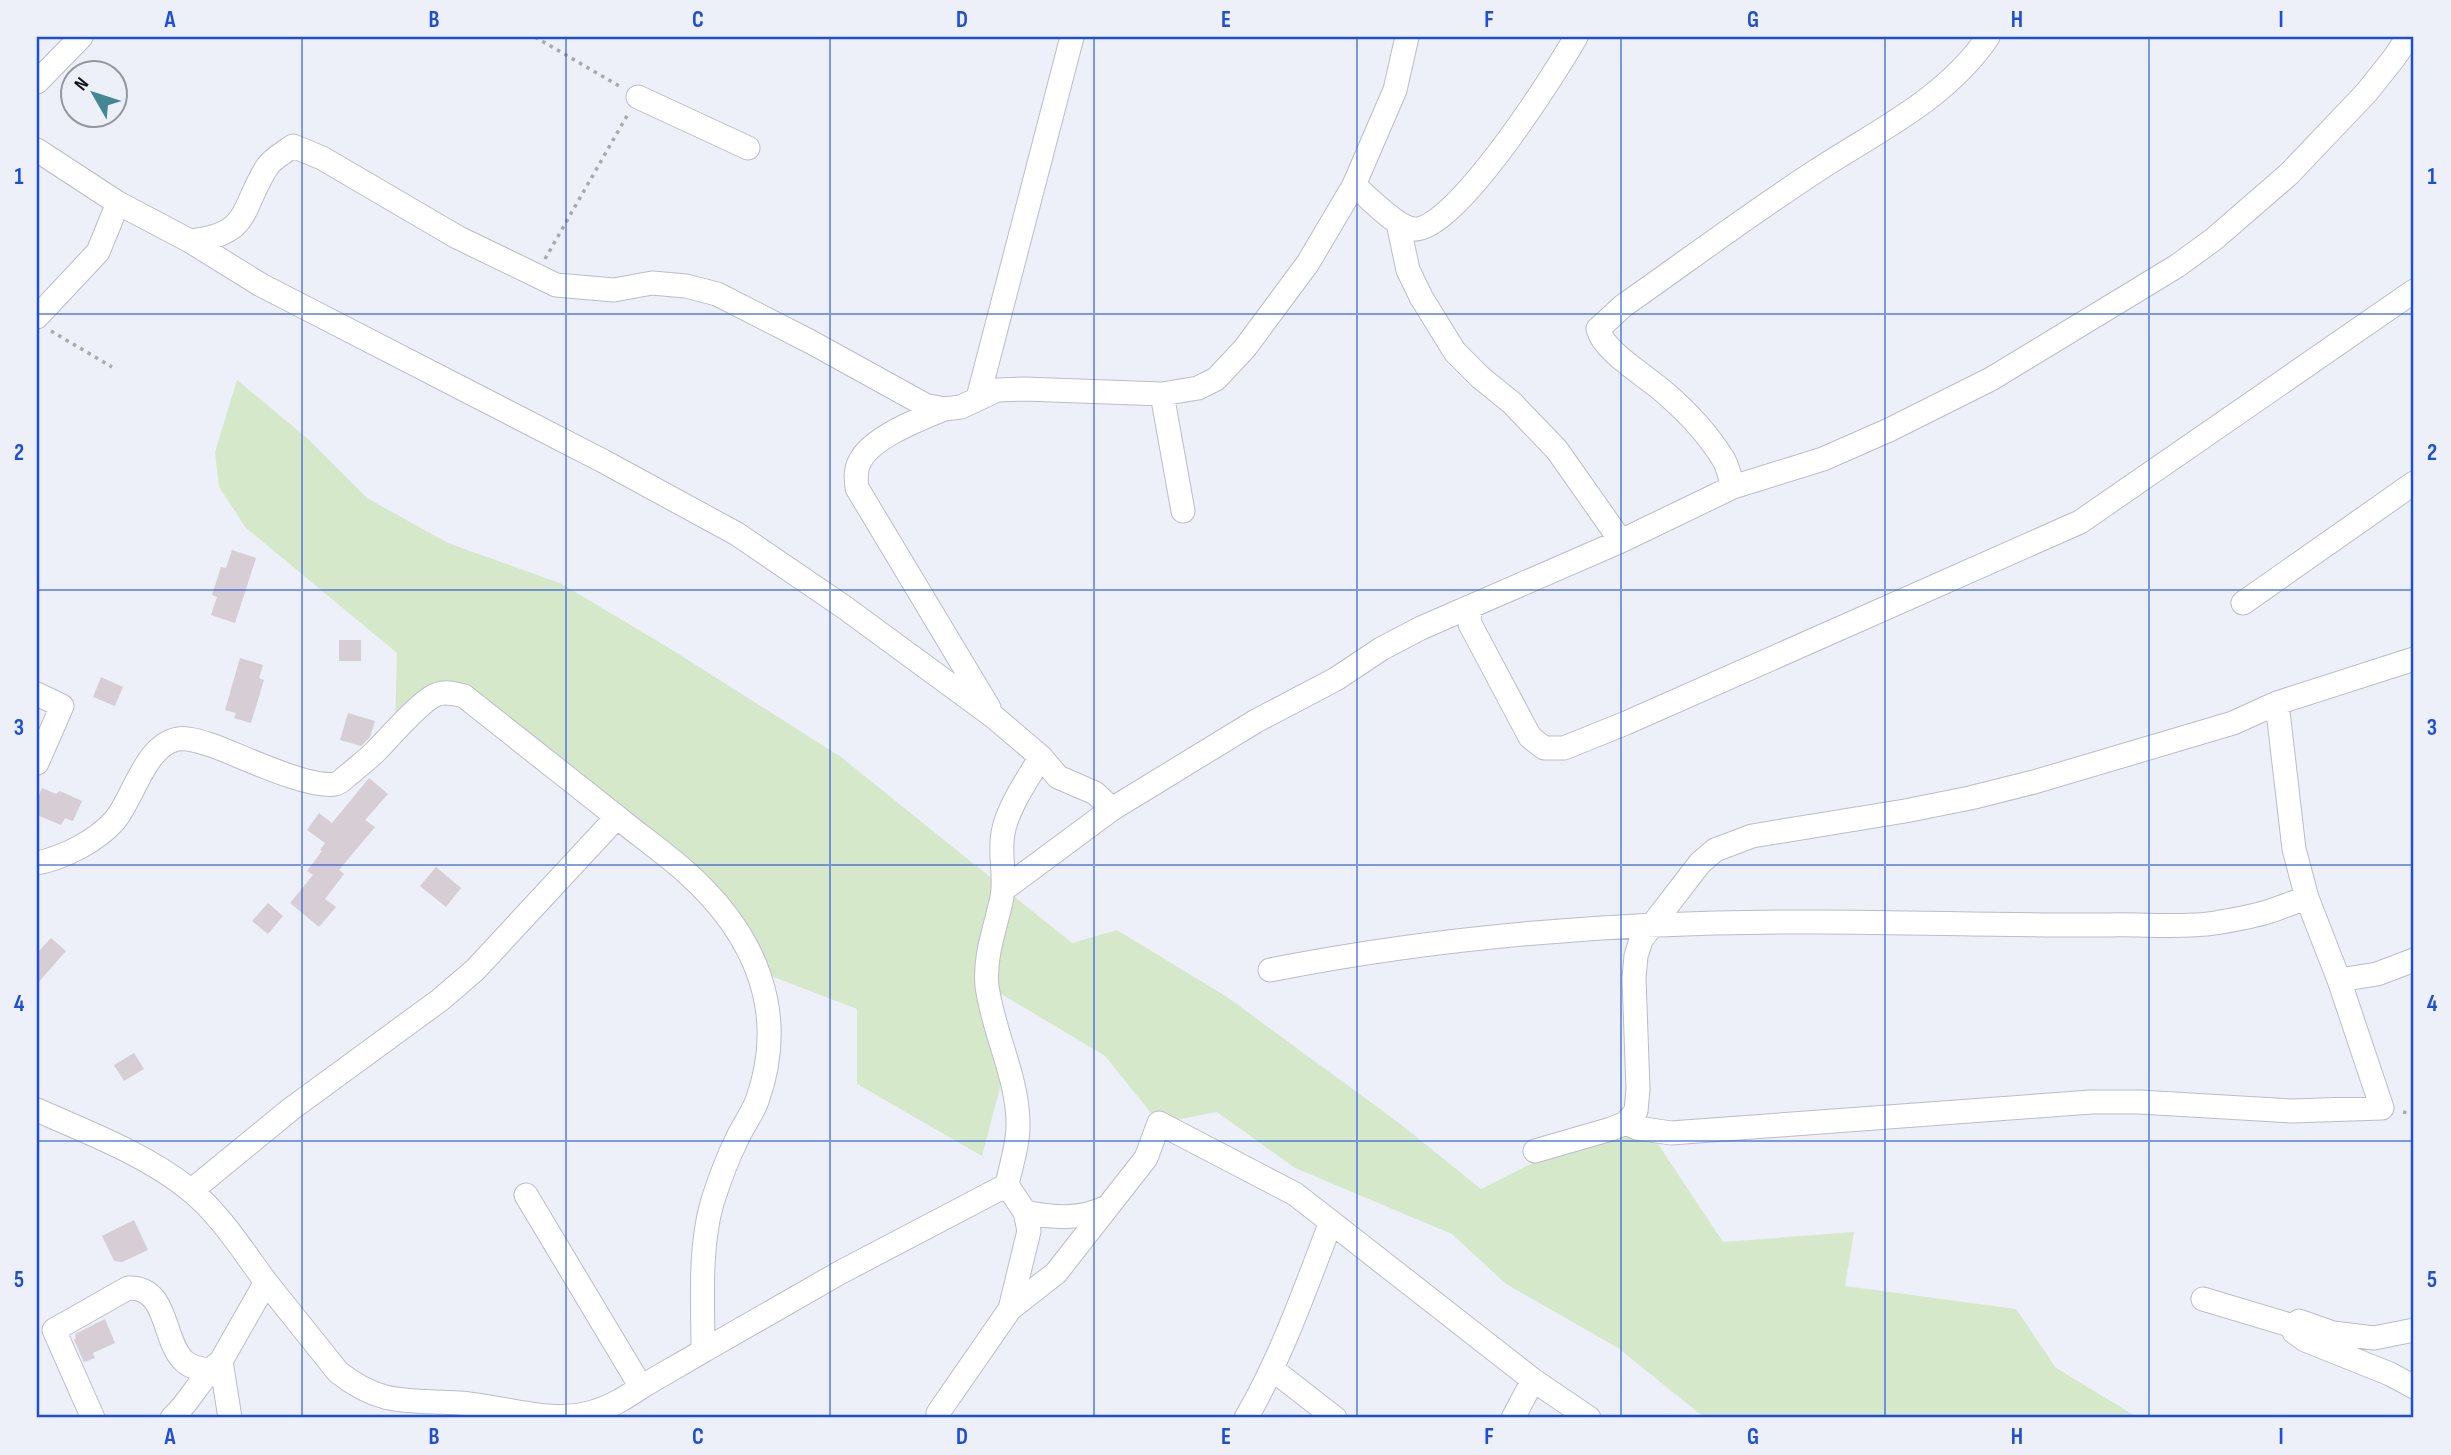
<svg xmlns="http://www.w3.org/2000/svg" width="2451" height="1455" viewBox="0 0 2451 1455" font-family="'Sofia Sans Condensed',sans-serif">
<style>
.green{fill:#d5e9ca}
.building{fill:#d6cdd5}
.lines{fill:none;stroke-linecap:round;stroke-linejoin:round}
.minor-casing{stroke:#bbbdc7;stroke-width:25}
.path{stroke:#a8a9b1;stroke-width:3.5;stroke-dasharray:3.5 5;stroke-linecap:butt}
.minor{stroke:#fff;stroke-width:23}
.grid{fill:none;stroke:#1d4ed8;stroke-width:2;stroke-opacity:0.55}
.neatline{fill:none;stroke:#1d4ed8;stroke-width:2.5}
.grid-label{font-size:23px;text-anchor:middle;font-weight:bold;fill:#1d4ed8}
</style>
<rect width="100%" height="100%" fill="#edeff9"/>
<path class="green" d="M237,380l70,58 60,60 81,45 114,41 112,67 167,106 231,186 45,-13 110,67 172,126 82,66 155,-78 87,131 131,-10 -9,54 171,23 40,59 83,50h-434l-87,-70 -112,-64 -54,-50 -157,-66 -78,-56 -58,11 -54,-67 -117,-70 19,75 -25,95 -125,-72v-75l-99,-38 -38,-64 -271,-214 -54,36 2,-76 -151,-125 -27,-41 -4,-35z"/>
<path class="building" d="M232,550l24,8 -21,65 -24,-8 6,-18 -5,-2 9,-28 5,1z
M339,640h22v21h-22z
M240,658l23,7 -4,13 5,2 -13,43 -17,-5 2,-5 -11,-3z
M101,677l22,10 -8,19 -22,-9z
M348,713l27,8 -5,16 -9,9 -21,-6z
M369,778l19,16 -23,26 10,7 -36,43 5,4 -19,25 11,8 -17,20 -29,-24 23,-28 -6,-4 15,-20 -2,-1 5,-7 -18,-13 12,-17 13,10z
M42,788l14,6 4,-3 22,10 -9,20 -8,-3 -4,7 -24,-10v-15z
M436,867l25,21 -15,19 -26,-21z
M268,903l15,13 -15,18 -16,-13z
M51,938l15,13 -29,33v-31z
M134,1053l10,16 -20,12 -10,-16z
M134,1220l14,30 -26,12 -8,-1 -12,-25z
M105,1319l10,24 -22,10 2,5 -11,4 -10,-22 2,-2 -1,-4z"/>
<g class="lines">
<defs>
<path id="minor" d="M37,82l44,-45
M638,97l110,51
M37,150l81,53 72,38 71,44 342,176 134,73 107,73 150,110 47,40 17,20 37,16 17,16
M1354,185c14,12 42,42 59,44 41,5 143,-157 163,-192
M1398,223l10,47 13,27 34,55 25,25 32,26 45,47 64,91
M190,241c62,-7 50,-32 77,-74 6,-9 18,-15 26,-21l29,12 135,79 99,48 58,5 38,-7 34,3 31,8 94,48 114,63 19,4 17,-2 36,-17 27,-1 138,5 36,-6 18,-9 29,-31 63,-85 46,-78 41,-95 12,-53
M37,317l61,-65 20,-49
M1162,394l21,117
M978,398l94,-361
M944,409c-24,10 -72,28 -84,52 -5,9 -4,18 -3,27l132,220
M1733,487l90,-28 66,-29 102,-51 186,-113 37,-27 75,-65 78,-82 27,-34 14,-21
M2243,603l171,-120
M1469,609l1,15 60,113 14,11h20l62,-25 454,-201 334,-231
M37,694l25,12 -25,57
M37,863c26,-5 60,-22 78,-43 19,-23 30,-75 63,-81 11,-2 26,4 36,7 27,10 95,43 121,38 6,-1 11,-8 17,-12 8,-7 16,-13 24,-21 12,-12 47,-53 62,-57 9,-3 17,0 26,2l153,121
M1004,889l108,-80 144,-88 80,-42 45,-30 40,-21 200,-87 112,-54c-3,-9 -5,-22 -11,-30 -15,-24 -37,-47 -58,-65 -19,-17 -60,-40 -66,-63l25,-23c64,-45 127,-92 193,-135 61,-40 130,-72 172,-134
M1270,970c181,-36 364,-49 548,-48 97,0 194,4 291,3 32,-1 76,3 106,-2 17,-3 36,-6 52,-11 14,-4 26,-10 40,-14
M2339,980l38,-6 37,-14
M37,1110c50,22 110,45 153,80 30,24 53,61 76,92l-45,79
M1626,1123l11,5 34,5 420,-31h49l151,9 91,-3 -43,-128 -32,-82 -13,-49 -17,-146
M1535,1151l76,-22 15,-6 10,-12 2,-22 -4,-111 2,-22 5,-16 12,-16 47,-61 15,-13 37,-14 153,-25 65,-13 64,-16 199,-59 44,-20 137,-44
M191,1191l100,-82 149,-109 35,-30 142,-153c23,19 48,36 70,56 68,61 102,139 70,228 -5,13 -14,25 -20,38 -10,20 -18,42 -25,64 -13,47 -9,99 -9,148 -20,12 -40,23 -60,35 -15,10 -30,20 -47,25 -45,15 -91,-5 -137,-8 -24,-2 -50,0 -74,-6 -18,-5 -32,-13 -47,-25l-72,-90
M526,1195l115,192
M1025,1212c29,6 56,8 82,-5
M1331,1222l202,158 -20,38
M2203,1299l90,27 6,-5 34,12 41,5 40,-8
M1010,1309l19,-78 -4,-19 -18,-27c4,-20 12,-43 11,-63 -1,-47 -25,-90 -31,-136 -3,-31 9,-59 15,-89 4,-20 -3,-42 1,-64 4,-24 25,-55 38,-76
M2293,1326l1,6 11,8 85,34 24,13
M703,1351l138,-79 166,-87
M1272,1369l63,49
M1533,1380l56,38
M938,1413l72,-104 46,-36 90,-115 13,-35 136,71 36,28c-26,67 -49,134 -85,196
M93,1418l-39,-88 74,-42c41,-2 34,53 56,73 7,7 17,8 26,9
M172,1418c19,-17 29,-42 49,-57l9,57"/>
</defs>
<use href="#minor" class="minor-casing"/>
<path class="path" d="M535,37l86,50
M545,259l83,-145
M51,331l61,36
M2403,1112l11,2"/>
<use href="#minor" class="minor"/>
</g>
<path class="grid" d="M302,37v1381M566,37v1381M830,37v1381M1094,37v1381M1357,37v1381M1621,37v1381M1885,37v1381M2149,37v1381M37,314h2377M37,590h2377M37,865h2377M37,1141h2377"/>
<rect width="2451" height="1455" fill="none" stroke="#edeff9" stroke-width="77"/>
<g transform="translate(94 94) rotate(309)"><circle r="33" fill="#edeff9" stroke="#95979e" stroke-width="2"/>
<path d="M0-5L12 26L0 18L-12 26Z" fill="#438795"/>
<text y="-10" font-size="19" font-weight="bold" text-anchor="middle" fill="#111215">N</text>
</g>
<rect x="38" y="38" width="2374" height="1378" class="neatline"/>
<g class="grid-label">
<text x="170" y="27">A</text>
<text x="434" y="27">B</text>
<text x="698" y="27">C</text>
<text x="962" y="27">D</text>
<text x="1226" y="27">E</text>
<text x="1489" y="27">F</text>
<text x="1753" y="27">G</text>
<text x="2017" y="27">H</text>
<text x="2281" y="27">I</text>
<text x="19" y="184">1</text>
<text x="2432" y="184">1</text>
<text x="19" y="460">2</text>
<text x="2432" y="460">2</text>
<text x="19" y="735">3</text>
<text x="2432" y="735">3</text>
<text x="19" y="1011">4</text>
<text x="2432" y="1011">4</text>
<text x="19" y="1287">5</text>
<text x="2432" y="1287">5</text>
<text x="170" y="1444">A</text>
<text x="434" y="1444">B</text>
<text x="698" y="1444">C</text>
<text x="962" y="1444">D</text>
<text x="1226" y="1444">E</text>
<text x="1489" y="1444">F</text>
<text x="1753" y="1444">G</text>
<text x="2017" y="1444">H</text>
<text x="2281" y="1444">I</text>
</g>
</svg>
